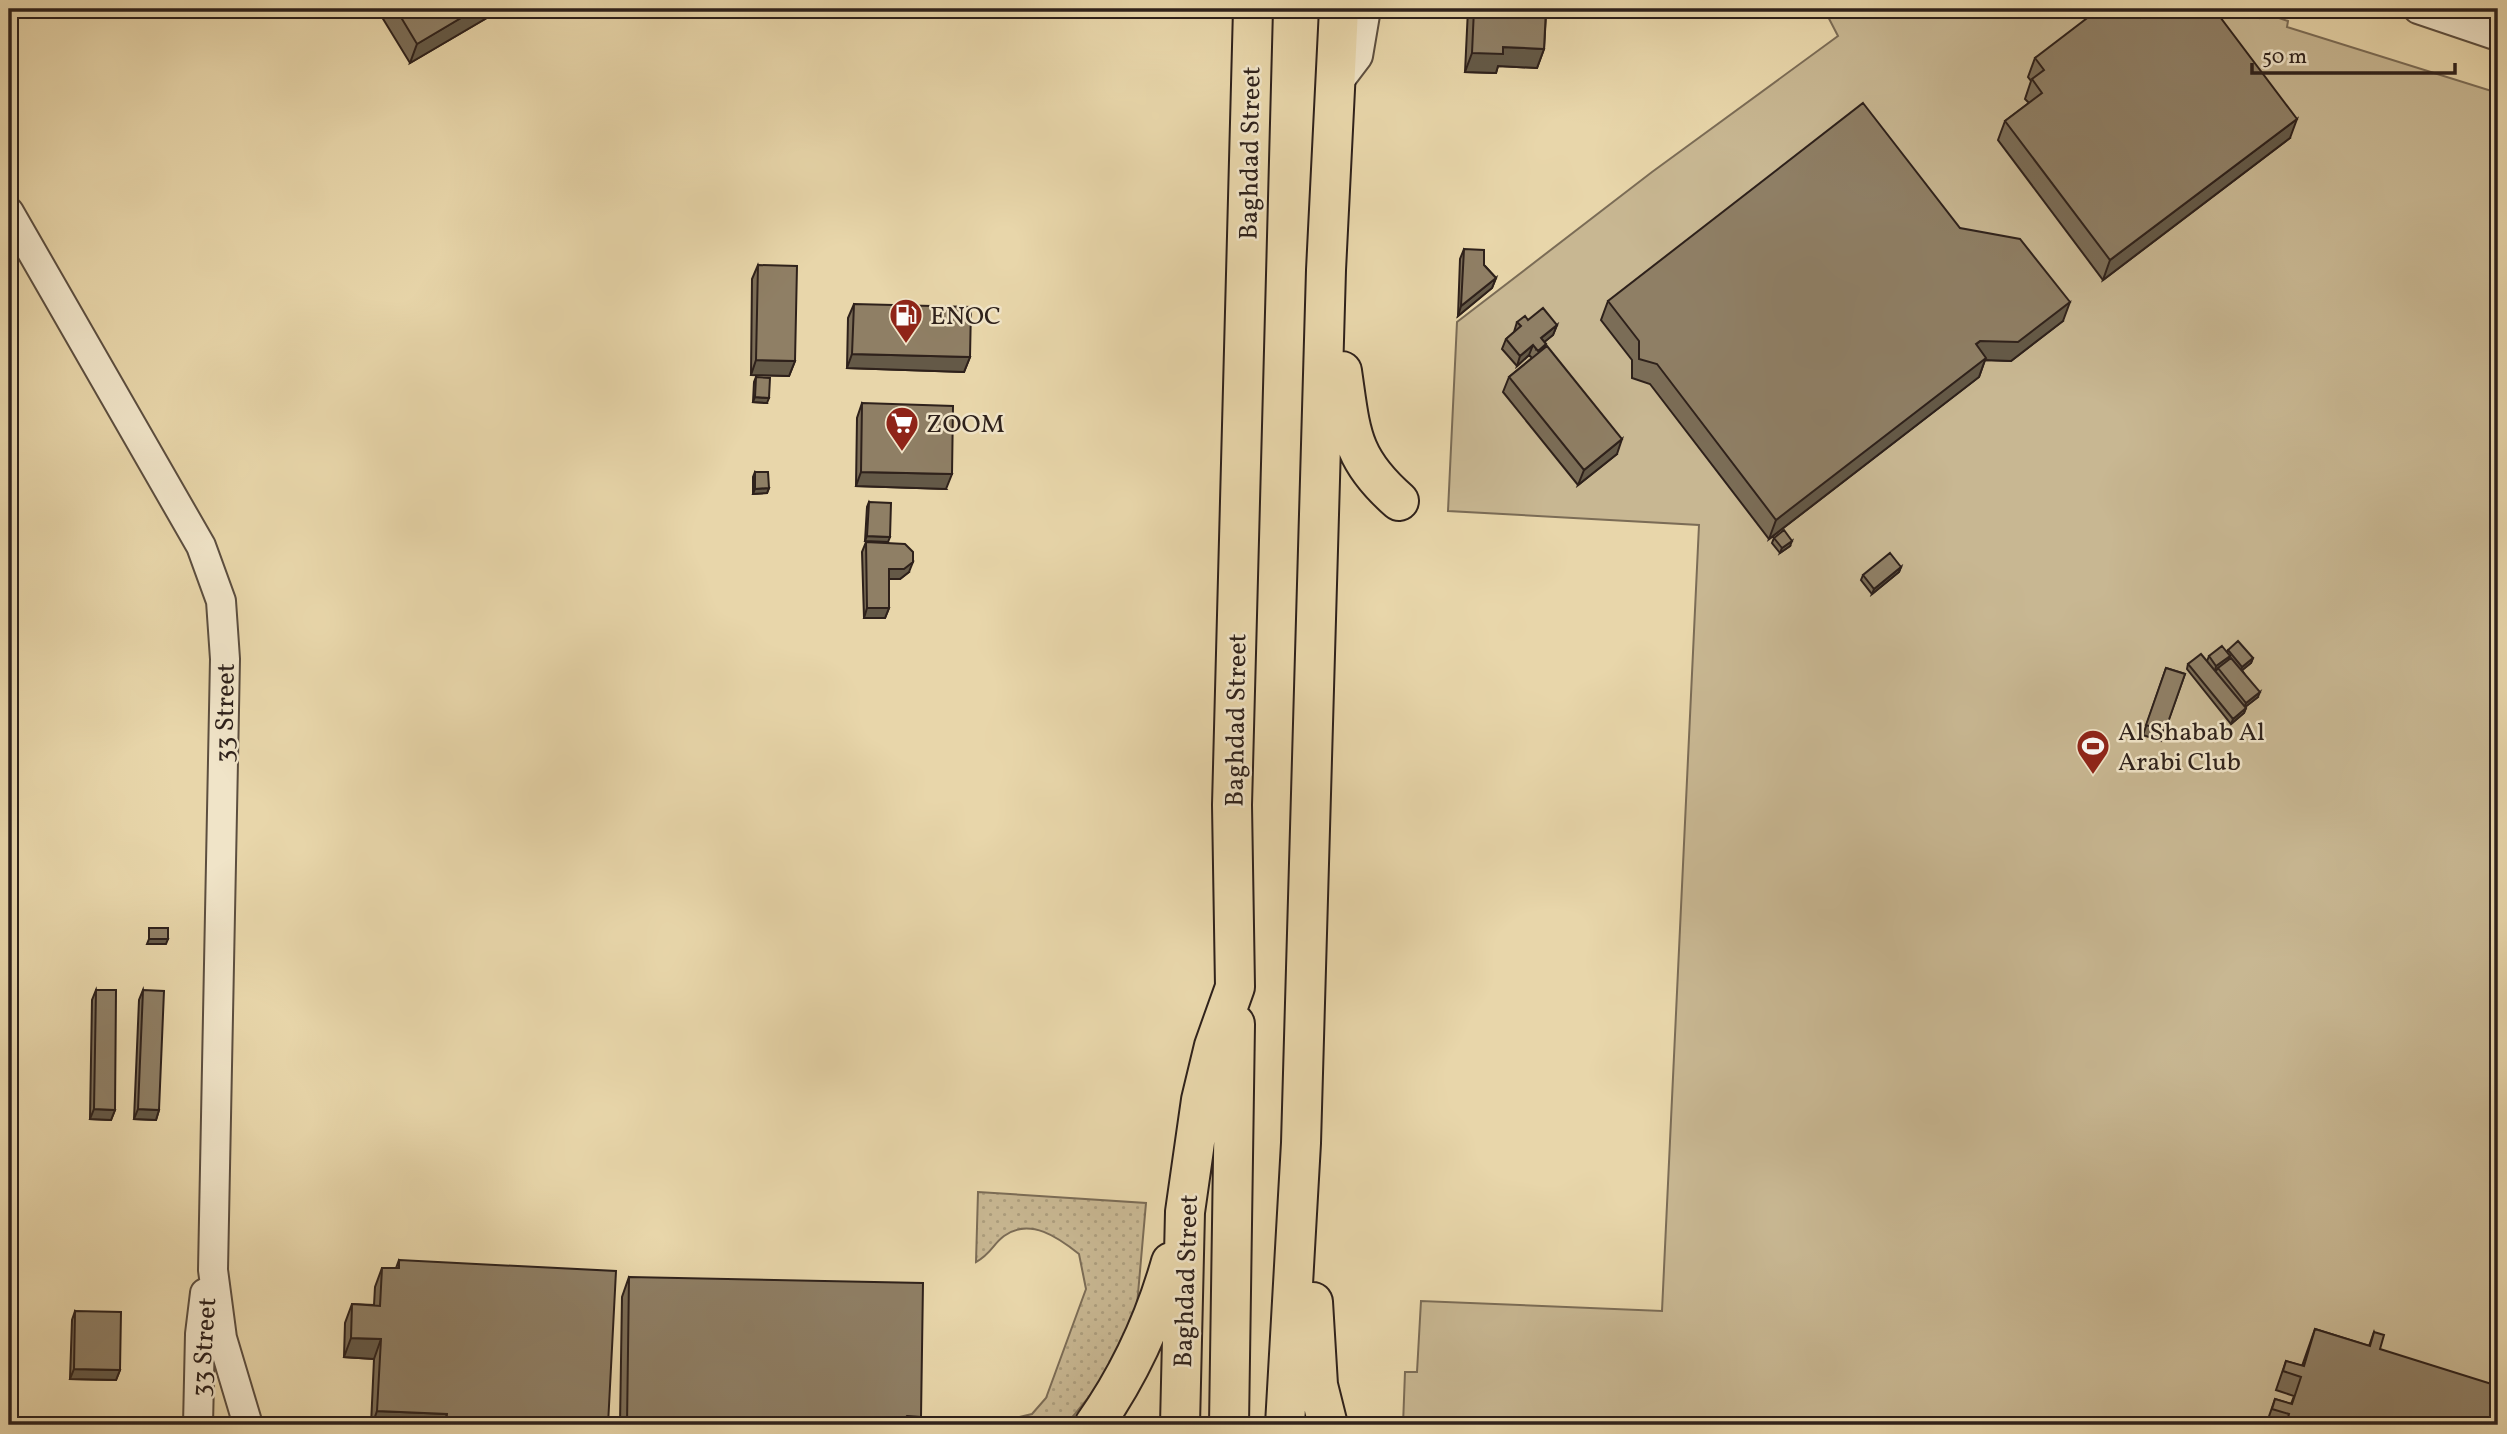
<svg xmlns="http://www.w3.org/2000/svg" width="2507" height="1434" viewBox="0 0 2507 1434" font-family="Vollkorn,serif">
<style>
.grass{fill:#c8b792;stroke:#7b6c56;stroke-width:2}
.park{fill:url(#park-dots);stroke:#7b6c56;stroke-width:2}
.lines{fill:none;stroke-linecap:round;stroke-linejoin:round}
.street-casing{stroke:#5c4e3f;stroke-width:32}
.primary-casing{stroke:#2e211b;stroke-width:42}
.street{stroke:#f0e4c8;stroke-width:28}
.primary{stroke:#e8d6aa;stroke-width:38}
.wall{fill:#7b6d57;stroke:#2e211b;stroke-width:2}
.shaded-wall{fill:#645947;stroke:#2e211b;stroke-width:2}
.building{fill:#8f7f65;stroke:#2e211b;stroke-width:2}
.labels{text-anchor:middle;stroke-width:5;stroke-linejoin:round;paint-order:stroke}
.street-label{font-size:26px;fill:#2e211b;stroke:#f0e4c8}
.poi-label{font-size:26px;fill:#2e211b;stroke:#f0e4c8;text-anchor:start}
</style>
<defs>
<pattern id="park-dots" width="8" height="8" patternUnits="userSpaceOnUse" patternTransform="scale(1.75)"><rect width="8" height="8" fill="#c8b792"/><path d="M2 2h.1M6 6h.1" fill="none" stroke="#ac9d7d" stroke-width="1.8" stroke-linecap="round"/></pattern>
</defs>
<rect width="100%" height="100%" fill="#e8d6aa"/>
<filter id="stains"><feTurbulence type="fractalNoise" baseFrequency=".00286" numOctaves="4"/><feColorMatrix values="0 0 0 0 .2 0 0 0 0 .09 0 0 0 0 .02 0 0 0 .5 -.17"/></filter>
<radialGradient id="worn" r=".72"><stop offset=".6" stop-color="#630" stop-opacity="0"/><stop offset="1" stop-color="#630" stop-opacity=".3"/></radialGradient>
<path class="grass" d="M1824,9h406l29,9 2,-6 27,9 -1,6 211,66v1332h-1095l2,-53h12l4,-71 241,10 37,-786 -251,-14 9,-189 195,-150 186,-136z"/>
<path class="park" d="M978,1192l168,11 -9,102 -22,60 -49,60h-80l46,-11 14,-16 40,-109 -7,-35c-20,-16 -49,-37 -75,-18 -11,8 -13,18 -28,26z"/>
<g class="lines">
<defs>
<path id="street" d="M2418,9l80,27
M1336,85l22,-29 8,-47
M9,212l192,334 20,55 4,58 -12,611 9,68 26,87
M198,1425l2,-91 5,-41"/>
<path id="primary" d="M1342,371c9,61 8,87 57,130
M1313,1302l5,83 10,40
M1094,1425c36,-51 60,-103 77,-163
M1180,1425l5,-213 16,-112 13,-54 21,-59 -3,-182 21,-796
M1229,1425l6,-401
M1285,1425l16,-282 25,-873 13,-261"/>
</defs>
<use href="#street" class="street-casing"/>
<use href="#primary" class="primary-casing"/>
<use href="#street" class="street"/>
<use href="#primary" class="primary"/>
</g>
<path class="wall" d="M377,9h125l-92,54z
M1468,9h124l-3,8 -43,-2 -2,34 -7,19 -39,-2 -2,7 -31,-1z
M2120,13l21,5 149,120 -187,142 -105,-140 7,-19 24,-18 -4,-4 6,-18 -3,-4 7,-19z
M1960,228l103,93 -52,40 -26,-1 -6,17 -210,162 -119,-155 -18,-6v-18l-31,-40 7,-19z
M1464,249l20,16 12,13 -4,10 -34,28 2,-57z
M758,265l37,96 -6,15 -38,-1 1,-96z
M854,304l116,53 -6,15 -117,-4 1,-50z
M1528,320l29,5 -4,10 -9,7 2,2 -2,4 73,106 -39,31 -75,-93 6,-15 23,-19 -3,-3 -12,11 -15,-17 4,-10 8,-7 3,-10z
M756,377l11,26 -14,-1 1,-20z
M862,403l84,86 -90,-3 1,-68z
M755,472l14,16 -2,5 -14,1v-17z
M869,502l19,40 -23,-1 2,-34z
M1774,538l16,8 -10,7 -8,-10z
M866,542l43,30 -9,7h-11v29l-4,10h-21l-2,-66z
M1901,567l-2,5 -27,22 -11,-14 2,-5z
M2228,650l25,8 -2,5 -9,7 16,27 -13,10 1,1 -2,5 -13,11 -44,-55 1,-5 19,-3 2,-5 18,-4z
M2166,668l19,6 -24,67 -18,-6z
M96,990l19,120 -4,10 -21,-1 2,-119z
M143,990l16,120 -3,10 -22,-1 5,-119z
M399,1260l209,165h-237l3,-66 -30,-2 1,-34 7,-19 22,1 1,-18 7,-19h14z
M629,1277l292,140 -3,8h-298l2,-128z
M75,1311l45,59 -4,10 -46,-1 2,-59z
M2315,1329l54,17 5,-14 6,17 118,76h-232l9,-26 16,5 3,-8 -18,-6 10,-29 16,5z"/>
<path class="shaded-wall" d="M476,9h26l-92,54 7,-19z
M1541,9h51l-3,8 -50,-2z
M1503,47l41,2 -7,19 -39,-2 -2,7 -31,-1 7,-19z
M2297,119l-7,19 -187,142 7,-20z
M1496,278l-4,10 -34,28 3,-10z
M2070,302l-7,19 -52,40 -26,-1 -6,17 -210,162 7,-19 204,-179z
M1557,325l-4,10 -16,13 4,-10z
M1533,345l-4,10 -12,11 3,-10z
M852,354l118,3 -6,15 -117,-4z
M756,360l39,1 -6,15 -38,-1z
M755,397l14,1 -2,5 -14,-1z
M1622,439l-5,15 -39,31 6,-15z
M861,472l91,2 -6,15 -90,-3z
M769,488l-2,5 -14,1 2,-5z
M867,536l23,1 -2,5 -23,-1z
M1792,541l-2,5 -10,7 2,-5z
M913,562l-4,10 -9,7h-15l4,-10z
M1901,567l-2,5 -27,22 2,-5z
M867,608h22l-4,10h-21z
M2230,656l-2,5 -13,10 1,-5z
M2253,658l-2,5 -11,9 2,-5z
M2260,692l-2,5 -14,11 2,-5z
M2246,708l-2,5 -13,11 2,-5z
M149,939h19l-2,5h-19z
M94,1109l21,1 -4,10 -21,-1z
M138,1109l21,1 -3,10 -22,-1z
M351,1338l30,1 -7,20 -30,-2z
M74,1369l46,1 -4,10 -46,-1z
M377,1411l70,3 -4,11h-71z
M907,1416l14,1 -3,8h-20z"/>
<path class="building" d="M396,9h80l-59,35z
M1474,9h72l-2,40 -41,-2v7l-31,-1z
M2099,9h18l3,4 5,-4h9l7,9 13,-9h60l83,110 -187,141 -105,-139 37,-28 -10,-14 12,-9 -9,-12z
M1863,103l97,125 60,11 50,63 -52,40 -38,-1 -4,3 10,14 -210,162 -119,-156 -18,-5v-18l-31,-40z
M1464,249l20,1v15l12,13 -35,28z
M758,265l39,1 -2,95 -39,-1z
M854,304l117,3 -1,50 -118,-3z
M1543,308l14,17 -16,13 5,6 -8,7 -5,-6 -13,11 -14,-17 15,-13 -4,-4 8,-6 3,4z
M1547,346l75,93 -38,31 -75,-93z
M756,377l14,1 -1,20 -14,-1z
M862,403l91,3 -1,68 -91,-2z
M755,472h13l1,16 -14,1z
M869,502l22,1 -1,34 -23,-1z
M1784,530l8,11 -10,7 -8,-10z
M866,542l39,2 8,8v10l-9,7h-15v39h-22z
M1890,553l11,14 -27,22 -11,-14z
M2238,641l15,17 -11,9 -14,-17z
M2222,646l8,10 -14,10 -7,-10z
M2201,654l45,54 -13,11 -45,-55z
M2231,658l29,34 -14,11 -28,-35z
M2166,668l19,6 -20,57 -19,-6z
M149,928h19v11h-19z
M96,990h20l-1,120 -21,-1z
M143,990l21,1 -5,119 -21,-1z
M399,1260l217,11 -8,154h-162l1,-11 -70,-3 4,-72 -30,-1 1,-34 28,2 2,-38h17z
M629,1277l294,6 -2,134 -14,-1 -9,9h-271z
M75,1311l46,1 -1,58 -46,-1z
M2315,1329l55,17 4,-14 10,3 -4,14 118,37v39h-212l3,-11 -17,-5 3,-10 17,5 9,-27 -18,-6 3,-10 18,5z"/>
<defs>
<symbol id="fuel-pin" viewBox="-11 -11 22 30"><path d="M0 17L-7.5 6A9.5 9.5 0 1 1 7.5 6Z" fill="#8f2418" stroke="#f0e4c8"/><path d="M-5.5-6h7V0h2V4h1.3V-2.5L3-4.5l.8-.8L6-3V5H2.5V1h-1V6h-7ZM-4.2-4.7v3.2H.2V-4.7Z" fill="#fff"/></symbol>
<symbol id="supermarket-pin" viewBox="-11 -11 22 30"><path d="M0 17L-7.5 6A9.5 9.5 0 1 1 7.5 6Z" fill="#8f2418" stroke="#f0e4c8"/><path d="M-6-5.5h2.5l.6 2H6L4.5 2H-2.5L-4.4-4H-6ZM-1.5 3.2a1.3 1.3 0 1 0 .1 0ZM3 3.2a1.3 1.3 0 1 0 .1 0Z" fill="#fff"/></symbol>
<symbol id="stadium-pin" viewBox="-11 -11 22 30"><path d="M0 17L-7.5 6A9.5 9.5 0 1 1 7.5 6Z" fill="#8f2418" stroke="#f0e4c8"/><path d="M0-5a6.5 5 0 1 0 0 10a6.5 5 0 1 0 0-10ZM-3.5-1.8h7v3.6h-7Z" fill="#fff"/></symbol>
</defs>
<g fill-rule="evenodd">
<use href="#fuel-pin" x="887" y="296" width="38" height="52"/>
<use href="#supermarket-pin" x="883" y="404" width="38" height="52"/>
<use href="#stadium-pin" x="2074" y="727" width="38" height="52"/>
</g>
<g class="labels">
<g class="street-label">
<text transform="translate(1249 153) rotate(-89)" y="9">Baghdad Street</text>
<text transform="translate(224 713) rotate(-89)" y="9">33 Street</text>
<text transform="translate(1235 720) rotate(-89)" y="9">Baghdad Street</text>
<text transform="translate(1185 1281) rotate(-88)" y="9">Baghdad Street</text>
<text transform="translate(203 1347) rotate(-86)" y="9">33 Street</text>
</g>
<g class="poi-label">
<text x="930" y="324">ENOC</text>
<text x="926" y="432">ZOOM</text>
<text x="2118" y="740">Al Shabab Al<tspan x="2118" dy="30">Arabi Club</tspan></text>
</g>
</g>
<rect width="2507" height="1434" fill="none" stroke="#e8d6aa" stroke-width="35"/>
<rect x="10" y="10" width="2486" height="1413" fill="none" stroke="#2e211b" stroke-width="3.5"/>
<rect x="18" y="18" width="2472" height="1399" fill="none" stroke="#2e211b" stroke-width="2"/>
<path d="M2252 63v10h203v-10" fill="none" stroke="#2e211b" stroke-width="3.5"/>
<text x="2262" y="63" font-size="21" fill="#2e211b" stroke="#f0e4c8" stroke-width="5" paint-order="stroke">50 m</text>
<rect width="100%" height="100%" filter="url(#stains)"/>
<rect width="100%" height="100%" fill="url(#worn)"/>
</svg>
